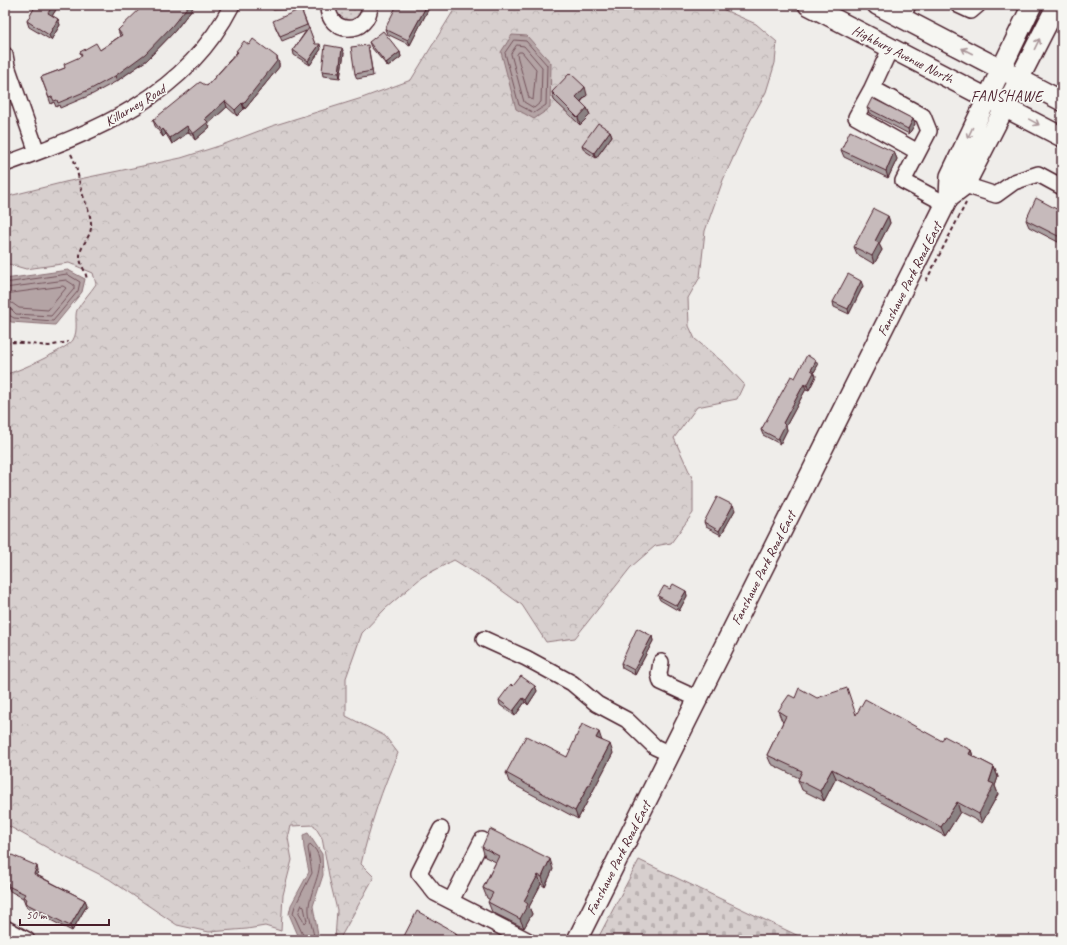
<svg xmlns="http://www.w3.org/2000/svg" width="1067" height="945" viewBox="0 0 1067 945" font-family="Caveat,sans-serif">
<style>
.grass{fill:url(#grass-dots);stroke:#90777c}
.forest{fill:url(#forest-crowns);stroke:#90777c}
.cemetery{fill:url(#cemetery-stones);stroke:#90777c}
.water{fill:#b4a4a5;stroke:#8a6f74}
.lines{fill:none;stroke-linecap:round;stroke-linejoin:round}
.shore{stroke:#74545c;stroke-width:1}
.minor-casing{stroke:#4a1f2b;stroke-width:18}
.major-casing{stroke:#4a1f2b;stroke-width:22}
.path{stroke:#4a1f2b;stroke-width:2;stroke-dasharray:4 3;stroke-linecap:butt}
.minor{stroke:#f6f6f2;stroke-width:15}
.major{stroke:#f6f6f2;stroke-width:19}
.wall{fill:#aaa0a1;stroke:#4a1f2b}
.shaded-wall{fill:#8b8283;stroke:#4a1f2b}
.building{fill:#c6babb;stroke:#4a1f2b}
.oneway{stroke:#a99598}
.labels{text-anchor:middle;stroke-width:3.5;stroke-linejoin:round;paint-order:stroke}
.street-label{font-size:14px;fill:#4a1f2b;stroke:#f6f6f2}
.neighbourhood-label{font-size:15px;letter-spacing:1px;fill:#4a1f2b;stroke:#f6f6f2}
</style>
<defs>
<pattern id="grass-dots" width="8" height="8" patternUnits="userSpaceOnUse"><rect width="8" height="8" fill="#d7cfce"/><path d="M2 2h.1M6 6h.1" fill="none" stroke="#bab1b1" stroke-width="1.8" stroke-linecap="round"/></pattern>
<pattern id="forest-crowns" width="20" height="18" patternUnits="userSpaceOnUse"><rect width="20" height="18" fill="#d7cfce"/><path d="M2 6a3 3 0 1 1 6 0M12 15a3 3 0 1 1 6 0" fill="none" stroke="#bab1b1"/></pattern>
<pattern id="cemetery-stones" width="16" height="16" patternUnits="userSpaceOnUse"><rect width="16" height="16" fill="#d7cfce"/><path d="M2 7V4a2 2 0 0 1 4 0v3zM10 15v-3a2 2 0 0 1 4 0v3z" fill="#bab1b1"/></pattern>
</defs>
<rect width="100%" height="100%" fill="#efedea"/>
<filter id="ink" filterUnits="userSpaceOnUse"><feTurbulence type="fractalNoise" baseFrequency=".025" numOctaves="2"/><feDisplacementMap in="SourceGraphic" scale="8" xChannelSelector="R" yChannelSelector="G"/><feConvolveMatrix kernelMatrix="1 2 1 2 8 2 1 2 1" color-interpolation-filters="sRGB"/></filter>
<g filter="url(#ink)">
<path class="grass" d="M335,5h28c0,21 -27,22 -28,0z"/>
<path class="forest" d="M457,5h256l43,19 21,18 -2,21 -9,29 -18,33 -25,55 -18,51 -5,46 -12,21 1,28 6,13 30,25 19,20 -7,15 -40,8 -23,31 19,42v33l-22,30 -16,3 -24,21 -56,71 -29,4 -24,-37 -32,-23 -36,-22 -32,17 -37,32 -23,24 -16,45v38l39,20 13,17c-16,36 -28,72 -37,111l13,13 -35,63h-4l2,-30 -7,-29 -8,-43 -8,-13 -23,1 -3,12 4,22 -9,35 -2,36 -16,-5 -18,3 -38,3 -32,-7 -68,-46 -54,-27 -50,-28v-450c9,0 64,-26 68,-34 6,-10 1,-23 4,-30 5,-9 13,-17 19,-26l-3,-11 -24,-10 -43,6 -21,-6v-66l60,-15 116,-24 41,-13 50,-19 90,-28 49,-18z"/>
<path class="cemetery" d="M639,860l168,80h-210z"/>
<path class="water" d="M512,35l15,1 24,27 -1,45 -16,11 -18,-10 -15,-57z
M68,270l17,9 -3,13 -27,33 -44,-3 -6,-7v-36z
M308,833l14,21 1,21 -10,31 6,34h-19l-11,-26 2,-9 18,-33 -5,-24 -1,-13z"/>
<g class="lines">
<path class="shore" d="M514,40l12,1 21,24 -1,40 -12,8 -15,-8 -14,-52z
M517,45l7,1 18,21 -1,35 -7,6 -10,-6 -13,-48z
M519,52h3l14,17 -3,31 -4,-2 -12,-43z
M5,283l62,-9 13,8 -2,9 -25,30 -39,-3 -9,-5
M5,288l61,-8 8,5v4l-23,27 -35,-2 -5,-5 -6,-1
M5,294l58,-8 3,2 -18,22 -29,-2 -7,-5 -7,-1
M302,905l2,2 3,14 -2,2 -6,-10z
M304,940l-1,-5 -10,-22 2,-7 17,-33 -4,-25 2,-4c21,17 1,41 -1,62 -1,10 4,24 6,34"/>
<defs>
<path id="minor" d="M328,5c-1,30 41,32 42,0
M958,5l13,6 7,-6
M902,18l6,-13
M891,47l-19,41 51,28 6,15 -26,50 43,23
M5,55l2,11 30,86
M872,88l-16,29 62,35
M5,164c92,-33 180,-67 227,-159
M965,185l31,10 18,-13 24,-8 24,13
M484,639l42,19 46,25 25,21 30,16 28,27 15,7
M661,662l-2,12 2,8 37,17
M441,829l-22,44 16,20 92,47
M451,901l31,-61
M5,928l22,12"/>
<path id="major" d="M808,5l254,132
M877,5l185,96
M949,197l1,-21 82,-171
M577,940l372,-743 16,-12 92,-180"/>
</defs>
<use href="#minor" class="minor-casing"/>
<use href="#major" class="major-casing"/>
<path class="path" d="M71,154c6,11 7,23 10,35 3,12 11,25 10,39 -1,10 -11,18 -11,28 0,9 6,15 7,24
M926,281l40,-78
M5,344l8,-2 36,4 19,-4"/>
<use href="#minor" class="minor"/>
<use href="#major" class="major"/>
</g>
<path class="wall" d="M35,5h24l-7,11 6,3 2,6 -9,15 -22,-13 -2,-6 9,-15z
M169,5h26l-21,27 -27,28 -30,21 -24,13 -33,14 -1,-3 -3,2 -2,-5 -3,2 -10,-27 24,-9 16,-12 -1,-4 20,-2 20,-14 -2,-6 31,-23 20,1z
M271,5h31v4l-29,1z
M430,6l-20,39 -23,-11 -2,-5z
M301,9l14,35 6,5 -11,16 -16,-10 -1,-5 13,-19 -24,10 -7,-15z
M369,42l31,10 1,5 -13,10 -17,-20z
M249,45l30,18v4l-34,42h-1l-7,7 -10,-9 -19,17 2,3 -15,13 -6,-8 -17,12 -6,-10 -3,3 -8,-11 -2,-6 54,-34 30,-34 -1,-1z
M369,50l4,26 -16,3 -2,-5z
M344,53l-4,25 -17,-2 -1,-5z
M552,92l35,3 -6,7 6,6 3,7 -10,10 -26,-25z
M867,108l48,16 -6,10 -40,-21z
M610,131l2,5 -16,22 -12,-8 -2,-5z
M841,150l53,2 3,7 -9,19 -44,-21z
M1062,212v32l-33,-17 -3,-7z
M888,216l2,7 -11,21 3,6 -8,14 -17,-10 -3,-7z
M863,286l-14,28 -15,-7 -1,-5z
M818,365l-4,7 2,4 -7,14 -3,-1 -20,37 1,4 -7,14 -17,-9 -2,-5 34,-52z
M735,510l-14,25 -15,-8 -2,-5z
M670,589l16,2 1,5 -8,15 -19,-11 -2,-4z
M652,636l1,5 -18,34 -13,-7 -1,-5z
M513,686h22l2,5 -9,14 -3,-3 -10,14 -15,-11 -1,-5z
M795,698l61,17 86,26 29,9 2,6 21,11 4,10 -3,9 3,8 -16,29 -22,-11 -15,24 -109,-58 -12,23 -22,-11 -4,-10 1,-2 -28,-14 -4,-9 16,-33 -1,-1 -4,-10z
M602,740l11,13 -35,66 -69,-37 -3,-9 61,-16z
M482,847l71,22 -8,18 -4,-3 -12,23 3,7 -8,14 -32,-16 -4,-10 2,-2 -3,-2 -4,-10 13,-26 -11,-5z
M5,852l33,19 -1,4 48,25 2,5 -15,26 -45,-23 -4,-10 -13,-7 -1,-3 -4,-2z"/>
<path class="shaded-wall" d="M53,5h6l-9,14 -2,-6z
M189,5h6l-21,27 -27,28 -30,21 -2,-5z
M427,5h3v1l-20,39 -2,-5z
M58,19l2,6 -9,15 -2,-5z
M320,44l1,5 -11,16 -2,-4z
M342,48l2,5 -4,25 -1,-5z
M400,52l1,5 -13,10 -2,-4z
M277,57l2,6v4l-34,42 -2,-5z
M585,87l2,8 -9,9 -2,-7z
M225,101l2,6 -19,17 2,3 -15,13 -2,-6 12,-15z
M242,103l2,6 -7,7 -2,-6z
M587,108l3,7 -10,10 -2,-7z
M913,119l2,5 -6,10 -1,-5z
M187,126l2,6 -17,12 -2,-6z
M163,129l3,5 -3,3 -2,-6z
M610,131l2,5 -16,22 -2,-5z
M894,152l3,7 -9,19 -2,-7z
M888,216l2,7 -11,21 3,6 -8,14 -2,-8 3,-15z
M861,281l2,5 -14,28 -1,-5z
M816,361l2,4 -4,7 2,4 -7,14 -2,-4 4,-16z
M804,384l2,5 -20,37 1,4 -7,14 -2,-5 5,-16z
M733,505l2,5 -14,25 -2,-4z
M686,591l1,5 -8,15 -2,-5z
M652,636l1,5 -18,34 -1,-5z
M535,686l2,5 -9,14 -2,-5z
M523,698l2,4 -10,14 -2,-5z
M599,732l3,9 -6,-3z
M610,744l3,9 -35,66 -3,-8z
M971,750l3,10 -5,-6z
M994,767l4,10 -3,9 3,8 -16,29 -3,-9z
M832,769l4,9 -12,23 -4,-10z
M957,802l3,10 -15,24 -4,-9z
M550,859l3,10 -8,18 -3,-10z
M37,866l1,5 -2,8 -2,-5z
M538,875l3,9 -12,23 3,7 -8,14 -4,-9 4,-18z
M85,900l2,5 -15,26 -2,-5z
M456,933l2,7h-6z"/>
<path class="building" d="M36,5h17l-5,8 10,6 -9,16 -22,-14z
M144,5h4l1,2 1,-2h16l3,3v-3h20l-17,21 -27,28 -30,22 -24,13 -33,14 -1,-3 -3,1 -2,-4 -3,1 -8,-21 24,-9 -1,-4 18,-8 -2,-4 16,-9 4,7 22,-15 -4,-5z
M397,5h30l-19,35 -23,-11z
M301,9l6,16 -27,11 -7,-15z
M309,28l6,16h5l-12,17 -15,-11z
M383,31l17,21 -14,11 -17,-21z
M253,39l24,18v4l-34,43 -1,-1 -7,7 -10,-9 -20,18 3,3 -15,12 -6,-8 -17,12 -7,-9 -2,2 -8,-11 47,-38 7,4 31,-34 -2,-1 8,-10 5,4z
M1062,43v10l-2,-5z
M325,45l17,3 -3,25 -17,-2z
M368,45l4,26 -17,3 -4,-27z
M570,73l15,14 -9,10 11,11 -9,10 -26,-26z
M872,98l41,21 -5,10 -41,-21z
M598,123l12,8 -16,22 -12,-8z
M850,131l44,21 -8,19 -45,-21z
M1036,198l26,14v26l-36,-18z
M874,209l14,7 -13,25 4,2 -7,13 -18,-9z
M848,274l13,7 -13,28 -15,-7z
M807,355l9,6 -5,9 3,2 -7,14 -3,-2 -21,39 2,2 -7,14 -17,-9 30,-54 4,2z
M717,497l16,8 -14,26 -15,-9z
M673,584l13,7 -9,15 -19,-10 6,-10 6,3z
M637,628l15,8 -18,34 -13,-7z
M521,676l14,10 -9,14 -3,-2 -10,13 -14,-11 12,-16 2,2z
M799,688l18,10 30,-10 9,27 9,-16 77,42 2,-5 27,14 -2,4 25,13 -5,15 5,2 -15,30 -22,-12 -16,25 -109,-58 -12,22 -22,-11 4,-9 -35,-16 19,-39 -8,-5 11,-16 6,3z
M582,724l17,8 -3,6 14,6 -35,67 -69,-38 20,-37 41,21z
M490,829l60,30 -8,18 -4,-2 -14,26 4,3 -8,15 -32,-17 5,-9 -10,-5 16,-32 -17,-9z
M5,852l32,14 -3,8 51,26 -15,26 -45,-23 2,-4 -4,-2 2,-3 -17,-8 1,-2 -4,-2z
M417,911l39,22 -4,7h-50z"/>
<defs><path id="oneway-shaft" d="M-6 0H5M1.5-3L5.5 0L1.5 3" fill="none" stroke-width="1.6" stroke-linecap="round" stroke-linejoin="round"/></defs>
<g class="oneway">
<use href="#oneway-shaft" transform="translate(1037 44) rotate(-64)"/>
<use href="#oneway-shaft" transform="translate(967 51) rotate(-153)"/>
<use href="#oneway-shaft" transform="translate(1034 122) rotate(29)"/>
<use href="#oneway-shaft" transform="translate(970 133) rotate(115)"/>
</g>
</g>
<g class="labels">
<g class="street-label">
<text transform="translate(903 54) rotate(27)" y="5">Highbury Avenue North</text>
<text transform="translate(135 105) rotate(-31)" y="5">Killarney Road</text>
<text transform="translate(909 279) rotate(-63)" y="5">Fanshawe Park Road East</text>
<text transform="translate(763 568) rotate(-63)" y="5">Fanshawe Park Road East</text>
<text transform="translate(618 858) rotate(-63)" y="5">Fanshawe Park Road East</text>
</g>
<g class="neighbourhood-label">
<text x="1007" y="101">FANSHAWE</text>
</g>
</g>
<rect width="1067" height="945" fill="none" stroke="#f6f6f2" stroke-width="20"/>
<rect x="10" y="10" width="1047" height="925" fill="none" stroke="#4a1f2b" stroke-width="1.5" filter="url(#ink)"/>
<path d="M20 919v6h89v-6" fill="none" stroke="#4a1f2b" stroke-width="2"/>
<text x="26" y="919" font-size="12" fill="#4a1f2b" stroke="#f6f6f2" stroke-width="3" paint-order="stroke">50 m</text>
</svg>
